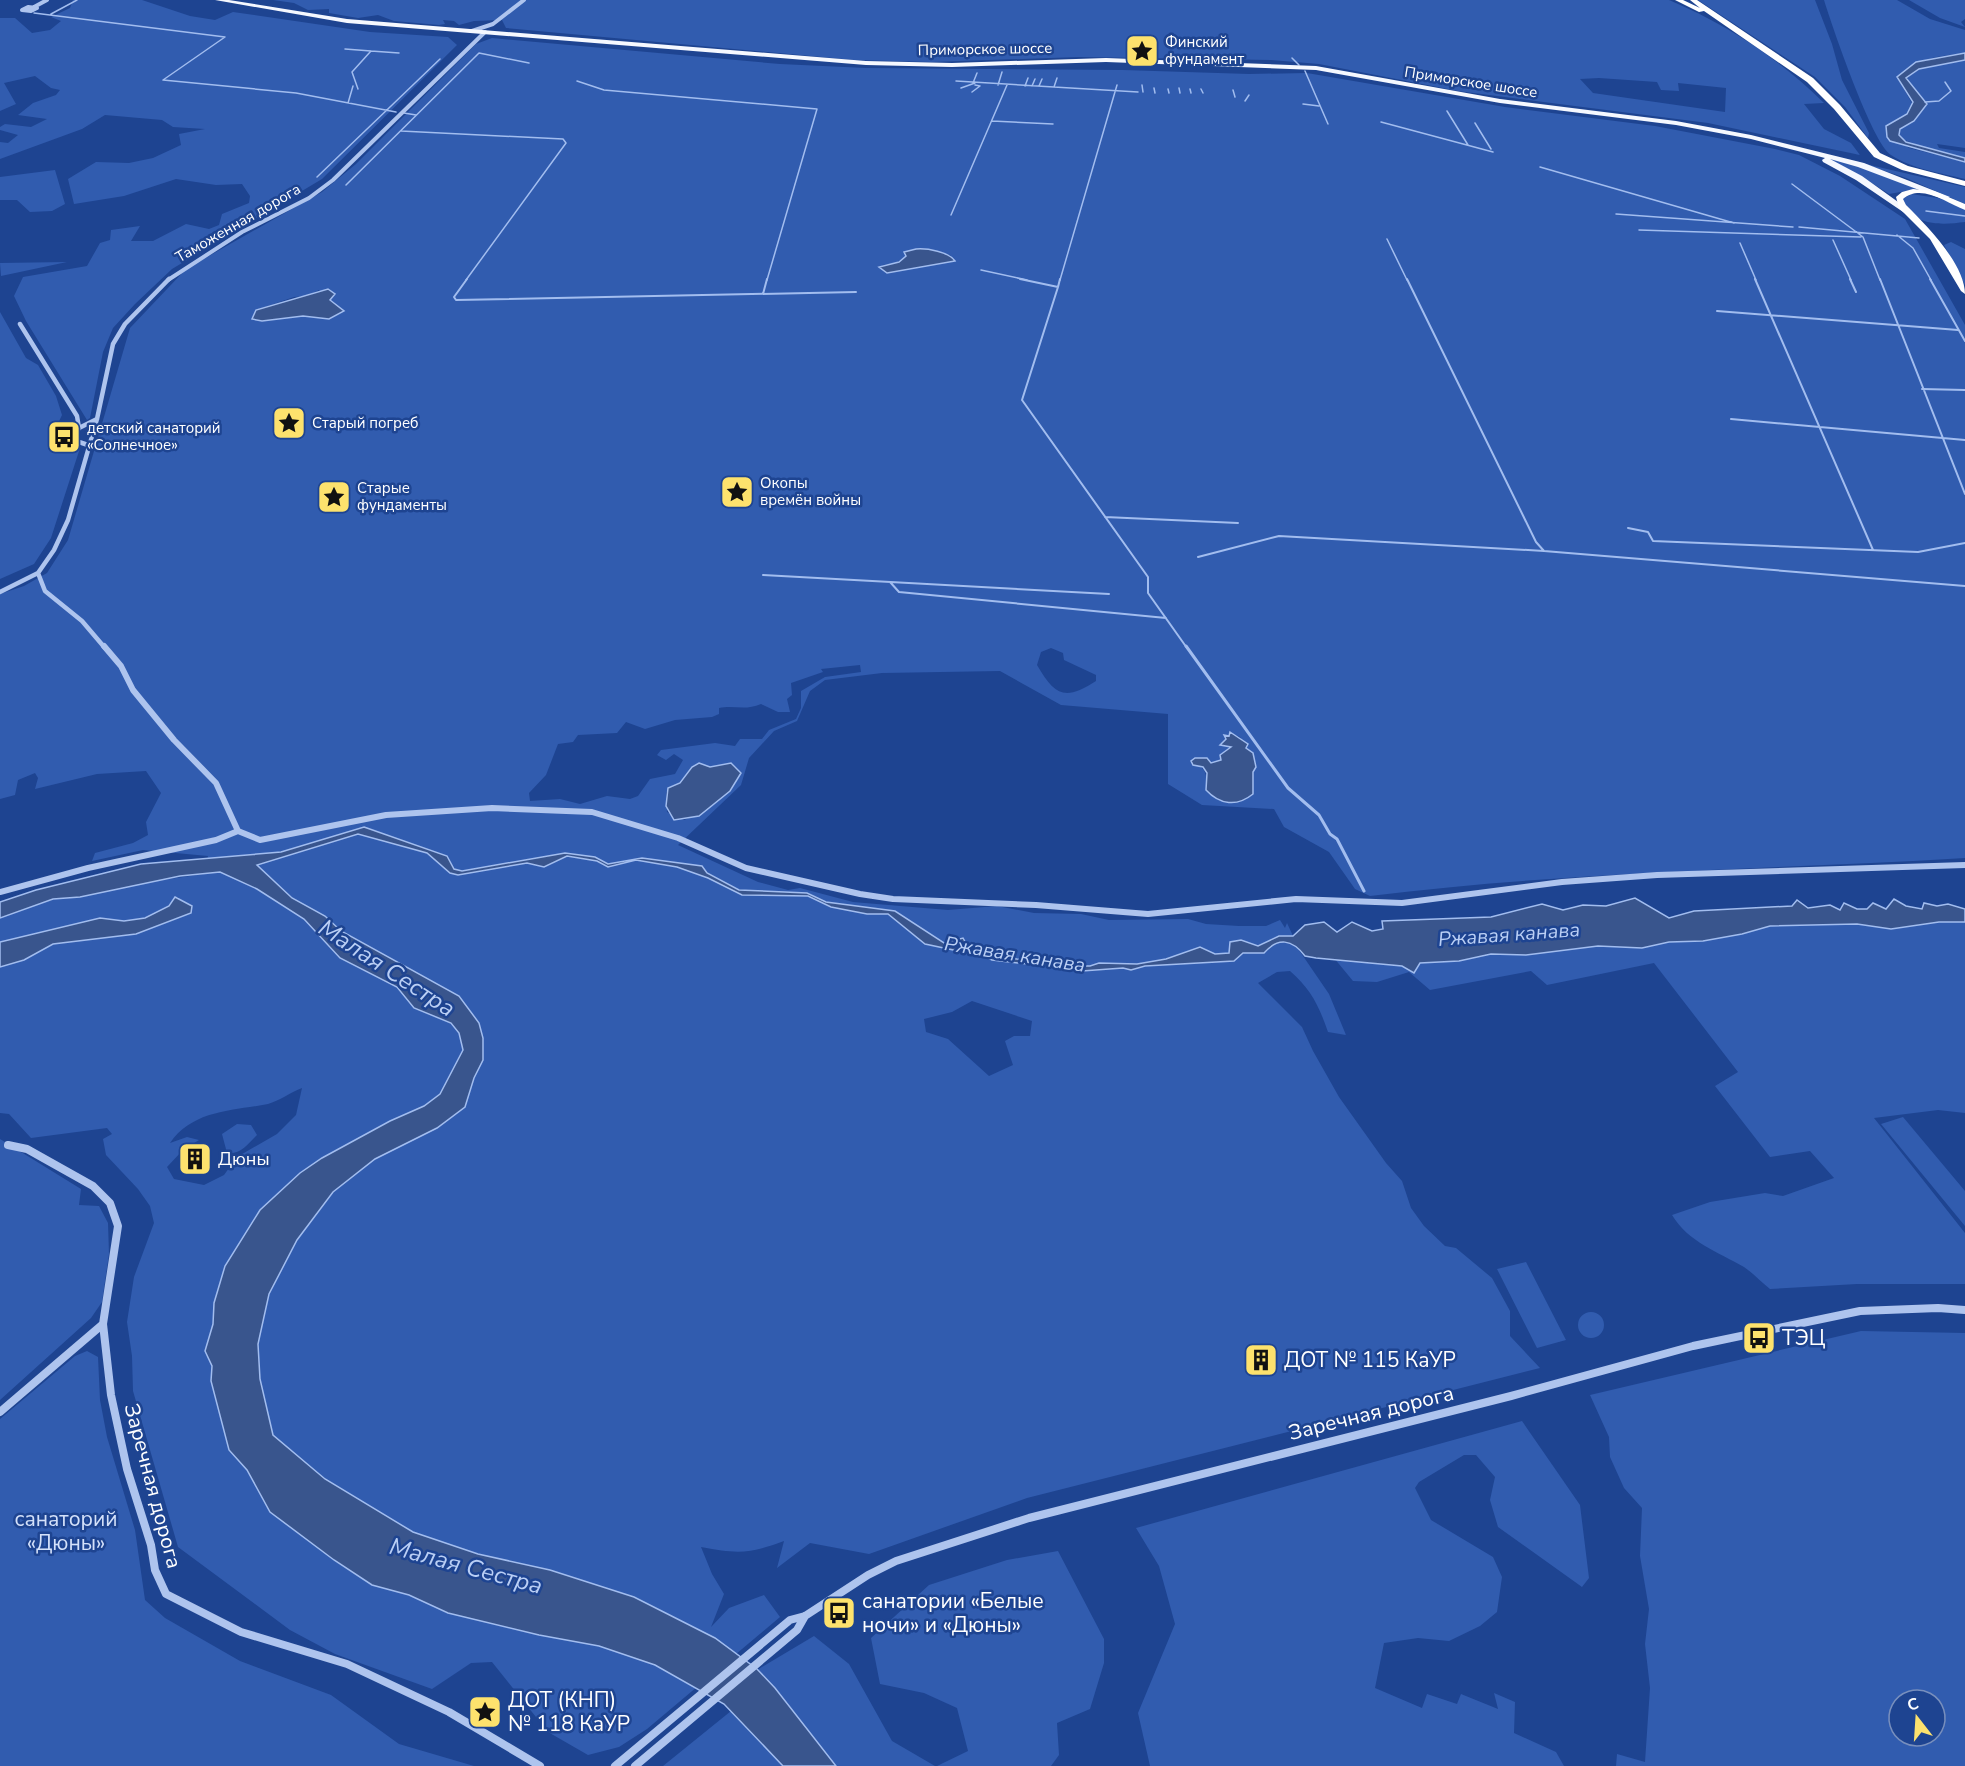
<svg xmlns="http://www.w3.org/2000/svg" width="1965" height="1766" viewBox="0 0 1965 1766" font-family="'Nunito Sans',sans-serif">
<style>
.green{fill:#315caf;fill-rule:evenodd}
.water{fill:#39558d;stroke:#a2bdef;stroke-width:1.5}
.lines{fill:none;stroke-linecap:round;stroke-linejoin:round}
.stream-far2{stroke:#a2bdef;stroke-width:1.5}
.stream-far1{stroke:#a2bdef;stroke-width:2}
.stream{stroke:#a2bdef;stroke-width:3}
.street-far3{stroke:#aec4ee;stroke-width:4}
.street-far2{stroke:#aec4ee;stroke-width:4.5}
.street-far1{stroke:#aec4ee;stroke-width:6}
.street{stroke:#aec4ee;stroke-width:8}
.primary{fill:#f5f8ff;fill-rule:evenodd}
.highway{fill:#fff;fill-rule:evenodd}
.labels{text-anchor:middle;stroke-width:5;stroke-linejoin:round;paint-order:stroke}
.far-poi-label{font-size:15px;fill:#fff;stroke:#1e4491;text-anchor:start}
.far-street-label{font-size:15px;fill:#fff;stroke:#1e4491}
.poi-label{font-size:18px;fill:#fff;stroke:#1e4491;text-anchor:start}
.water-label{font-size:20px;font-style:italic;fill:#bacff5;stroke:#1e4491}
.near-poi-label{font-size:21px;fill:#fff;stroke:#1e4491;text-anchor:start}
.near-street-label{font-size:21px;fill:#fff;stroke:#1e4491}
.near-park-label{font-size:21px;fill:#d4e1fa;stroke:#1e4491}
.near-water-label{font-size:24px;font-style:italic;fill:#bacff5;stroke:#1e4491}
</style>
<rect width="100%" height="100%" fill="#1e4491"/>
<path class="green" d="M73,0h69l48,16 25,4 18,-8 137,20 78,5 9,8 -135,134 -150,90 -37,35 -22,24 -10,24 -13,66 -3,2 -61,-99 -12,-25 9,-19 64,-11 13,-23 10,-3 1,-10 29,-4 -9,15h22l33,-17 23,5 10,-4 3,-11 27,-11 1,-7 -8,-12 -26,1 -40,-6 -52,17 -50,8 -6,-25 28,-17 33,1 24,-5 28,-13 -2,-11 26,-5 -32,-2 -11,-7 -57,-5 -23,14 -82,30v-17l8,1 10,-8 -18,-5v-3l5,-3 26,3 16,-8 -29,-4 15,-12 23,-8 4,-5 -9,-2 -16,-12 -31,7 12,21 -16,7v-93h15l17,15 18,-3 11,-9 -10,-4 19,-9z
M273,0h1396c57,24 111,59 155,103l-20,1 20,25 27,14 9,12 -152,-32 -250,-32 -139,-27 -48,-4 -192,-3 -148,5 -77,-2 -348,-32 -4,-8 -28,1 -15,4 -5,-4 -11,-1 2,4 -6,1 -45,-4 -16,-6 -20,3 -29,-5v-4l-21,1 -14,-7zM1599,78l58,4 4,8 18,1 -1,-8 48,5 -1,24 -132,-19 -13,-14z
M1698,0h117l17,44 10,36 27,53 -1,5 -23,-31 -30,-30z
M1824,0h73l33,19 35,11v23c-26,3 -51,5 -67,26l15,26 -6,9 -21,12v6l23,16 56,14v17c-24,-6 -53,-10 -74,-24 -19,-12 -59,-129 -67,-155z
M1909,0h56v19l-4,3 4,5 -25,-9z
M492,38l288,26 86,4 257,2 126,4 58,-1 198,34 150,19 120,23 24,6 41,21 65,43 60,106v533c-200,12 -395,13 -595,38l-15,-7 -26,-37 -45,-25 -10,-18 -72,-4 -34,-21v-70l-107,-9 -61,-34 -118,2 -57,7 -15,11 -13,30 -23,10 -25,27 -8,27 -63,60 80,37 30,8 12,-2 53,14 95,8 49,-4 37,7 47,1 28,6 79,-1 18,5 33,2h27l14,-6 5,8 2,-5 6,13 -3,1 39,57 17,41 -18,-3c-9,-26 -17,-43 -38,-61l-13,1 -19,11 44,44 11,24 26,46 47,66 16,18 9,27 13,18 21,20 11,2 36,30 18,33v25l30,32 -513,130 -158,56 -59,-11 -33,25 7,-27c-35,13 -46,13 -83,6l11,27 12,20 -13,33 18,-19 35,-13 16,22 -133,112 -28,18 -31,8 -40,-23 -56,-70 -21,1 -39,26 -97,-35 -45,-24 -112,-83 -45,-156 -1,-35 -5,-34 7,-45 20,-54 -4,-17 -12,-17 -32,-34 -3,-16 9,-5 -5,-6 -76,10 -22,-24 -9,-1v-146l24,-7 29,-16 83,-10 53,-20 -11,-17h-3l-6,9 -24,12 -21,3 -24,-3 -100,24v-25l73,-24 131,-19 4,-18 -65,-6 -51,11 3,-8 38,-10 15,-8 -2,-13 15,-29 -15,-22 -49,3 -62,15 3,-11 -3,-5 -17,7 -3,15 -15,4v-205l24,-8 23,-13 21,-33 62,-212 56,-59 136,-77 34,-28 120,-120zM928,249l22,6 4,6 -63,11 -9,-7 11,-1 13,-7 -2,-5zM319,290l15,14 -5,15 -26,-3 -41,5 -6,-11 38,-13 13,-1zM1051,648l12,5 1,7 32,15v6c-31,20 -41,15 -59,-16l4,-13zM860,665l1,7 -36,5 -24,14v17l-5,11 -27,11 -7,9h-22l-5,7 -20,-3 -54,7 -4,5 9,5 8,-6 9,6 -8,14 -25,5 -12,17 -8,3 -23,-3 -27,8 -20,-5 -30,2 -1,-8 17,-18 12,-31 15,-2 5,-7 39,-2 9,-11 19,7 30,-9 37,-3 7,-3v-6c16,-3 26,3 42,-4l17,8h12l-3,-13 5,-4 -1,-12 32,-11 -2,-3zM1230,733l10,4c10,19 13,37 13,58l-47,-5c1,-17 1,-21 -15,-29l5,-3h11l4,5 11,-3 -2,-5 11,-8 -11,-3zM699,763l11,4 21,-4 10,10c-12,25 -34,38 -57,47l-17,-8 -1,-19 3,-6 11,-4zM972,1001l60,20 -2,15h-16l-9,5 8,24 -24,11 -41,-37 -22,-7 -2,-13 28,-7zM302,1088l-6,27 -19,19 -40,23 -13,18 -20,10 -30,-6 -7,-12 16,-17 16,-10 -12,-3 -17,6c23,-33 62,-32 98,-39 11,-3 23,-12 34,-16z
M1965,60v88l-28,-4 2,4 26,4v6l-32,-7 -33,-13v-9l14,-8 13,-16 -21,-26 13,-10z
M1829,156l36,11 52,22 -28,5 -28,-18 -32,-16z
M1861,163l104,24v17l-59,-26z
M55,170l10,34 -13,7 -22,1 -13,-12h-17v-23z
M1911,194l33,5 21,11v12c-23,3 -54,5 -63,-23z
M1951,242l14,7v36l-21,-40z
M67,262l-66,14 -1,-13z
M0,312l26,46 12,7 18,31 6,19 -11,23 29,10 -29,90 -17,26 -34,15z
M1940,922h25v191l-27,-3 -64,8 91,115v51h-108l-87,5c-9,-7 -17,-16 -26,-22 -26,-15 -56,-25 -72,-52l38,-13 55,-9 18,3 51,-18 -24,-27 -40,6 -55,-71 23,-14 -84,-109 -107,22 -16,-14 -101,19 -21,-18 -32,10 -24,-1 -19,-23 68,8 12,6 6,-9 39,-2 32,-7 35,1 72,-9 44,2 27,-6 34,-1 39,-7 28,-8 87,-2 34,5z
M1903,1117l62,74v35l-84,-102z
M237,1124l14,1 6,10c-9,9 -17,20 -30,18l-5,-19z
M0,1139l81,50 -2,16 20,1 9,17 1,31 -7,48 -11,16 -91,82z
M1526,1262l40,78 -29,8 -40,-79z
M1578 1325a13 13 0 1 1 26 0a13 13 0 1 1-26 0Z
M1861,1331l104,2v433h-349l1,-12 28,8 5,-74 -5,-44 4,-35 -9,-53 2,-48 -18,-20 -14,-31 -1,-20 -19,-42zM1899,1700h36v36h-36z
M87,1351l11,6 2,43 7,37 28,93 10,70 20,18 75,43 91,34 68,49 75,22h-474v-347l75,-63z
M1522,1421l58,84 9,73 -7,9 -84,-60 -8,-27 5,-23 -19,-22h-12l-45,27 -4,6 16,32 62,37 9,20 -5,35 -17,14 -31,15 -31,-3 -34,5 -9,45 47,20 5,-14 30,10 4,-10 37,15 -4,-16 21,9 -1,31 42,19 8,14h-414l-12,-53 37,-89 -16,-58 -23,-38z
M1058,1551l46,88v24l-14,46 -33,14 2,32 -8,11h-114l31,-15 -11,-43 -33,-15 -44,-9 -9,-46 58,-53 78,-25z
M814,1636l35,28 43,77 43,25h-99l-61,-78 -18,-18z
M731,1711l52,55h-120z"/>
<path class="water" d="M1965,53v7l-46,9 -13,9 21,26 -13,17 -14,8 -1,6 7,7 59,16v4l-75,-21 -3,-4 -1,-11 21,-12 6,-12 -16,-25 19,-15z
M916,249c11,-1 33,3 39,12l-68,12 -8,-6 20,-5 7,-6 -2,-4z
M328,289l7,5 -5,6 14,11 -15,8 -26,-3 -41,5 -10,-2 4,-9z
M1230,732l18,12 -2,4 7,5 3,14 -3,5v22c-16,13 -33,11 -47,-4l1,-17 -4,-6 -10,-2 -2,-4 4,-3h12l4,5 10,-3 -1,-5 11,-8 -11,-2 6,-6 -2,-4 5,1z
M699,763l11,4 21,-4 10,10 -11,18 -31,25 -25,4 -8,-14 2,-18 12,-5 12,-16z
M364,827l83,29 7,13 8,2 103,-18 30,4 13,7 34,-6 60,8 5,7 32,17 68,3 19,9 69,9 49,32 19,-5 4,7 7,3 29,4 13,7 41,2 16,5h17l9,-3 38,1 29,-5 34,-12 15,7 14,-1 1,-11 11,-2 17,6 21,-10h14l12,-11 19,-3 13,10 15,-10 20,9 11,-2 -1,-8 109,-4 51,-13 21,6 20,-5 23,1 29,-8 34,20 25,-7 98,-5 5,-6 11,8 22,-3 10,5 4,-7 13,6h10l6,-6 13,6 8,-10 12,7 16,3 2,-6 13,3 11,-2 17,5v13h-26l-48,7 -34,-5 -87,2 -28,8 -39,7 -34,1 -27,6 -44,-2 -72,9 -35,-1 -32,7 -39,2 -6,10 -12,-7 -86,-8 -11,-2c-13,-17 -27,-19 -41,-3h-21l-9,8 -89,5 -14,4 -8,-2 -41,3 -32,-8 -14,2 -44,-5 -20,-10 -14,1 -33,-7 -37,-30h-21l-36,-7 -23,-11 -66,-1 -34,-17 -31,-11 -41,-7 -28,7 -11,-6 -30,-5 -23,11 -17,-4 -69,12 -8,-2 -23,-20 -69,-19 -101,31 35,33 33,18 16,15 118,65 20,27 4,15v22l-9,18 -9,29 -28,21 -62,31 -42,33 -36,48 -28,54 -11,50 2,35 13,56 52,44 88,53 65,22 72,16 84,27 81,41 42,31 18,19 61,78h-53l-59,-62 -69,-39 -56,-19 -60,-11 -91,-22 -39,-18 -37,-10 -38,-25 -64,-48 -23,-42 -18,-20 -18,-69 1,-15 -7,-15 8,-27 1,-21 11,-37 35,-56 40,-37 22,-15 68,-37 34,-15 16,-12 23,-44 -4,-17 -8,-10 -37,-15 -17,-21 -57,-29 -36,-39 -47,-30 -37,-17 -40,4 -100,21 -27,2 -53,19v-16l36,-12 105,-26 140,-12z
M175,897l17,9 -1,7 -55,21 -83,10 -29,16 -24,7v-25l100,-24 24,3 21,-3 24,-12z"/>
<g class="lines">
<path class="stream-far2" d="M34,13l191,24 -62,43 133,13 100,19
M51,14l26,-14
M345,49l26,2 -19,21 6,17
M371,51l28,2
M1292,58l7,7
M1305,71l23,53
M577,81l27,9 213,19 -50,171
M956,81l182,11
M973,83l4,-10
M998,85l4,-13
M1142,85l1,7
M1025,86l3,-8
M1032,86l3,-7
M1039,86l3,-7
M1054,87l3,-9
M961,88l14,-5
M1154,88l1,5
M1179,88l1,5
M1168,89l1,4
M1190,89l1,4
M1201,89l2,4
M1233,90l2,7
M972,92l8,-6 -5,-1
M1245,101l4,-6
M1925,102l14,-1 12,-10 -6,-9
M348,103l5,-17
M1303,104l16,2
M1447,111l21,34
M404,113l12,2
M992,121l61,3
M1381,122l112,30
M1475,123l16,26
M401,131l162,8 3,4 -100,137
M1540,167l194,56
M317,177l123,-118
M1792,184l71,53 17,43
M346,185l133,-132 50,10
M1926,211l39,5
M1616,214l177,13
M951,215l56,-130
M1799,227l120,11
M1639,230l222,7
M1897,235l16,13 18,32
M1387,239l20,41
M1833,240l18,40
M1740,243l16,37
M981,270l46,10
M1060,280l57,-195"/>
<path class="stream-far1" d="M467,279l-13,18 2,3 400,-8
M1020,279l38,8 -36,113 126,177v16l39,55
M1407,279l129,263 8,9 421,35
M1755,279l118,271
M1850,279l6,13
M1880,279l85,215
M1930,279l35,62
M1058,287l2,-8
M763,294l4,-15
M1717,311l241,19
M1922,389l43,1
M1731,419l234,21
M1105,517l133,6
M1628,528l20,4 5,9 265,11 47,-9
M1198,557l81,-21 265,15
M763,575l346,19
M890,582l9,10 267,26"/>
<path class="stream" d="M1186,646l102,142 31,27 11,19 7,5 27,52"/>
<path class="street-far3" d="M28,7l9,1 -6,3 -9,-1z
M34,7l13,-7
M472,31l21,-7 31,-24
M168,280l74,-48 67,-34 24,-18 152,-148"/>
<path class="street-far2" d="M20,324l57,92 2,12
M88,445l-12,-4 -2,-5 5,-8 18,-9
M38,573l7,18 37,30 23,27
M0,592l38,-19 16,-23 14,-30 29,-101 16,-75 12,-20 44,-45"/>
<path class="street-far1" d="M104,646l17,20 12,24 41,50 42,43 22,48
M238,831l22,9 126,-25 106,-7 100,4 86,26 68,30 114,26 33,5 143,6 112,9 148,-15 106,4 160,-21 95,-7 308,-10
M0,892l88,-24 128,-28 22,-9"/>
<path class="street" d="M8,1145l19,4 66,37 17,17 8,23 -15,98
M0,1412l103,-88 8,71 16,74 24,76 4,25 11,24 75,38 106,32 102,48 91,54
M615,1766l175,-146 15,-4 63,-41 28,-14 133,-43 482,-122 182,-50 167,-35 78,-3 27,2
M635,1766l162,-136 8,-14"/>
<path class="primary" d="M215,0h14l118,19 519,42 86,2 154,-5 210,8 184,33 176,22 75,14 113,28 86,34 -7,2 -85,-32 -28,-8 32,17 50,36v4h-3l-53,-36 -33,-18 -1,-2 3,-2 -74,-19 -75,-14 -176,-22 -184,-33 -210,-8 -154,5 -86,-2 -519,-42z"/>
<path class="highway" d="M1675,0h8l17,8 -10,-8h7l116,78 27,27 40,48 28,13 57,15v5l-63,-16 -28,-13 -40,-48 -27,-27 -103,-71 -5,1z
M1913,189l21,2 31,13v6c-18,-7 -44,-27 -62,-11l3,6c20,20 59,59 59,89l-4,-3 -31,-52 -31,-31 -3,-11 6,-5z"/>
</g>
<defs>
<symbol id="sight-square" viewBox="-11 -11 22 22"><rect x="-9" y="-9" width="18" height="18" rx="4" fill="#fde26d" stroke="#1e4491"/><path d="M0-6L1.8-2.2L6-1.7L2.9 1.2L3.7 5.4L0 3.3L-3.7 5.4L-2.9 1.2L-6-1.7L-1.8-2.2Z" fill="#111"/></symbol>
<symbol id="bus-square" viewBox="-11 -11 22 22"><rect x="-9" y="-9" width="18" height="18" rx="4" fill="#fde26d" stroke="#1e4491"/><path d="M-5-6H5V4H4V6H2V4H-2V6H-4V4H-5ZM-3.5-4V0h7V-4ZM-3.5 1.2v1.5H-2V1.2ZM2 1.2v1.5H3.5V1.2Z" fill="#111"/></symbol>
<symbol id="building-square" viewBox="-11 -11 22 22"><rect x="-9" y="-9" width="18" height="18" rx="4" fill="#fde26d" stroke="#1e4491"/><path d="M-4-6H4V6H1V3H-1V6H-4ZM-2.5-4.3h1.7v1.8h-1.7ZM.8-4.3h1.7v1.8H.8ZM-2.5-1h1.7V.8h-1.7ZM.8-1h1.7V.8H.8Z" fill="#111"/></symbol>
</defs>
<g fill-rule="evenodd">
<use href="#sight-square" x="1123" y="32" width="38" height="38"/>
<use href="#sight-square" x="270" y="404" width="38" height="38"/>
<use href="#bus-square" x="45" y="418" width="38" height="38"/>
<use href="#sight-square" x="718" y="473" width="38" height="38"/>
<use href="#sight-square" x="315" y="478" width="38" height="38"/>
<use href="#building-square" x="176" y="1140" width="38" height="38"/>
<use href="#bus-square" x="1740" y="1319" width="38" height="38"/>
<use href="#building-square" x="1242" y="1341" width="38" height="38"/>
<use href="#bus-square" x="820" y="1594" width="38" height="38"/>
<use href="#sight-square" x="466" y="1693" width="38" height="38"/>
</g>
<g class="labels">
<g class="far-poi-label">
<text x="1165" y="47">Финский<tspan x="1165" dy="17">фундамент</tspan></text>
<text x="312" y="428">Старый погреб</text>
<text x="87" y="433">детский санаторий<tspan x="87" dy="17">«Солнечное»</tspan></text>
<text x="760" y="488">Окопы<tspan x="760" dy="17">времён войны</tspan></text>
<text x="357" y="493">Старые<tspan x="357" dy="17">фундаменты</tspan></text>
</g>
<g class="far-street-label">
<text transform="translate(985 49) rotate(-1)" y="5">Приморское шоссе</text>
<text transform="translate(1471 82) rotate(9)" y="5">Приморское шоссе</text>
<text transform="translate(238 223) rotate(-30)" y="5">Таможенная дорога</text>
</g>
<g class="poi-label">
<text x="218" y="1165">Дюны</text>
</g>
<g class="water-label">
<text transform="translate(1509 934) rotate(-4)" y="7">Ржавая канава</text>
<text transform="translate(1015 954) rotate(9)" y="7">Ржавая канава</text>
</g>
<g class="near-poi-label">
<text x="1782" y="1345">ТЭЦ</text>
<text x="1284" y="1367">ДОТ № 115 КаУР</text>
<text x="862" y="1608">санатории «Белые<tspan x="862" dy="24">ночи» и «Дюны»</tspan></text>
<text x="508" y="1707">ДОТ (КНП)<tspan x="508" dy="24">№ 118 КаУР</tspan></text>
</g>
<g class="near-street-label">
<text transform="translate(1371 1413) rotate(-14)" y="7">Заречная дорога</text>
<text transform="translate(153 1486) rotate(75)" y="7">Заречная дорога</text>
</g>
<g class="near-park-label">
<text x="66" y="1526">санаторий<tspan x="66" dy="24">«Дюны»</tspan></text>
</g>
<g class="near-water-label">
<text transform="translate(387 968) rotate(33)" y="8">Малая Сестра</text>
<text transform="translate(466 1566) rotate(15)" y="8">Малая Сестра</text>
</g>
</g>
<g transform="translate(1917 1718) rotate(343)"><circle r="28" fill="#1e4491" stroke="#788fbd" stroke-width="1.5"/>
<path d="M0-4.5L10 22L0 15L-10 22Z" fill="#fde26d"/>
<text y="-9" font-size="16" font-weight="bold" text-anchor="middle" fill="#ffffff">С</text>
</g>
</svg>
